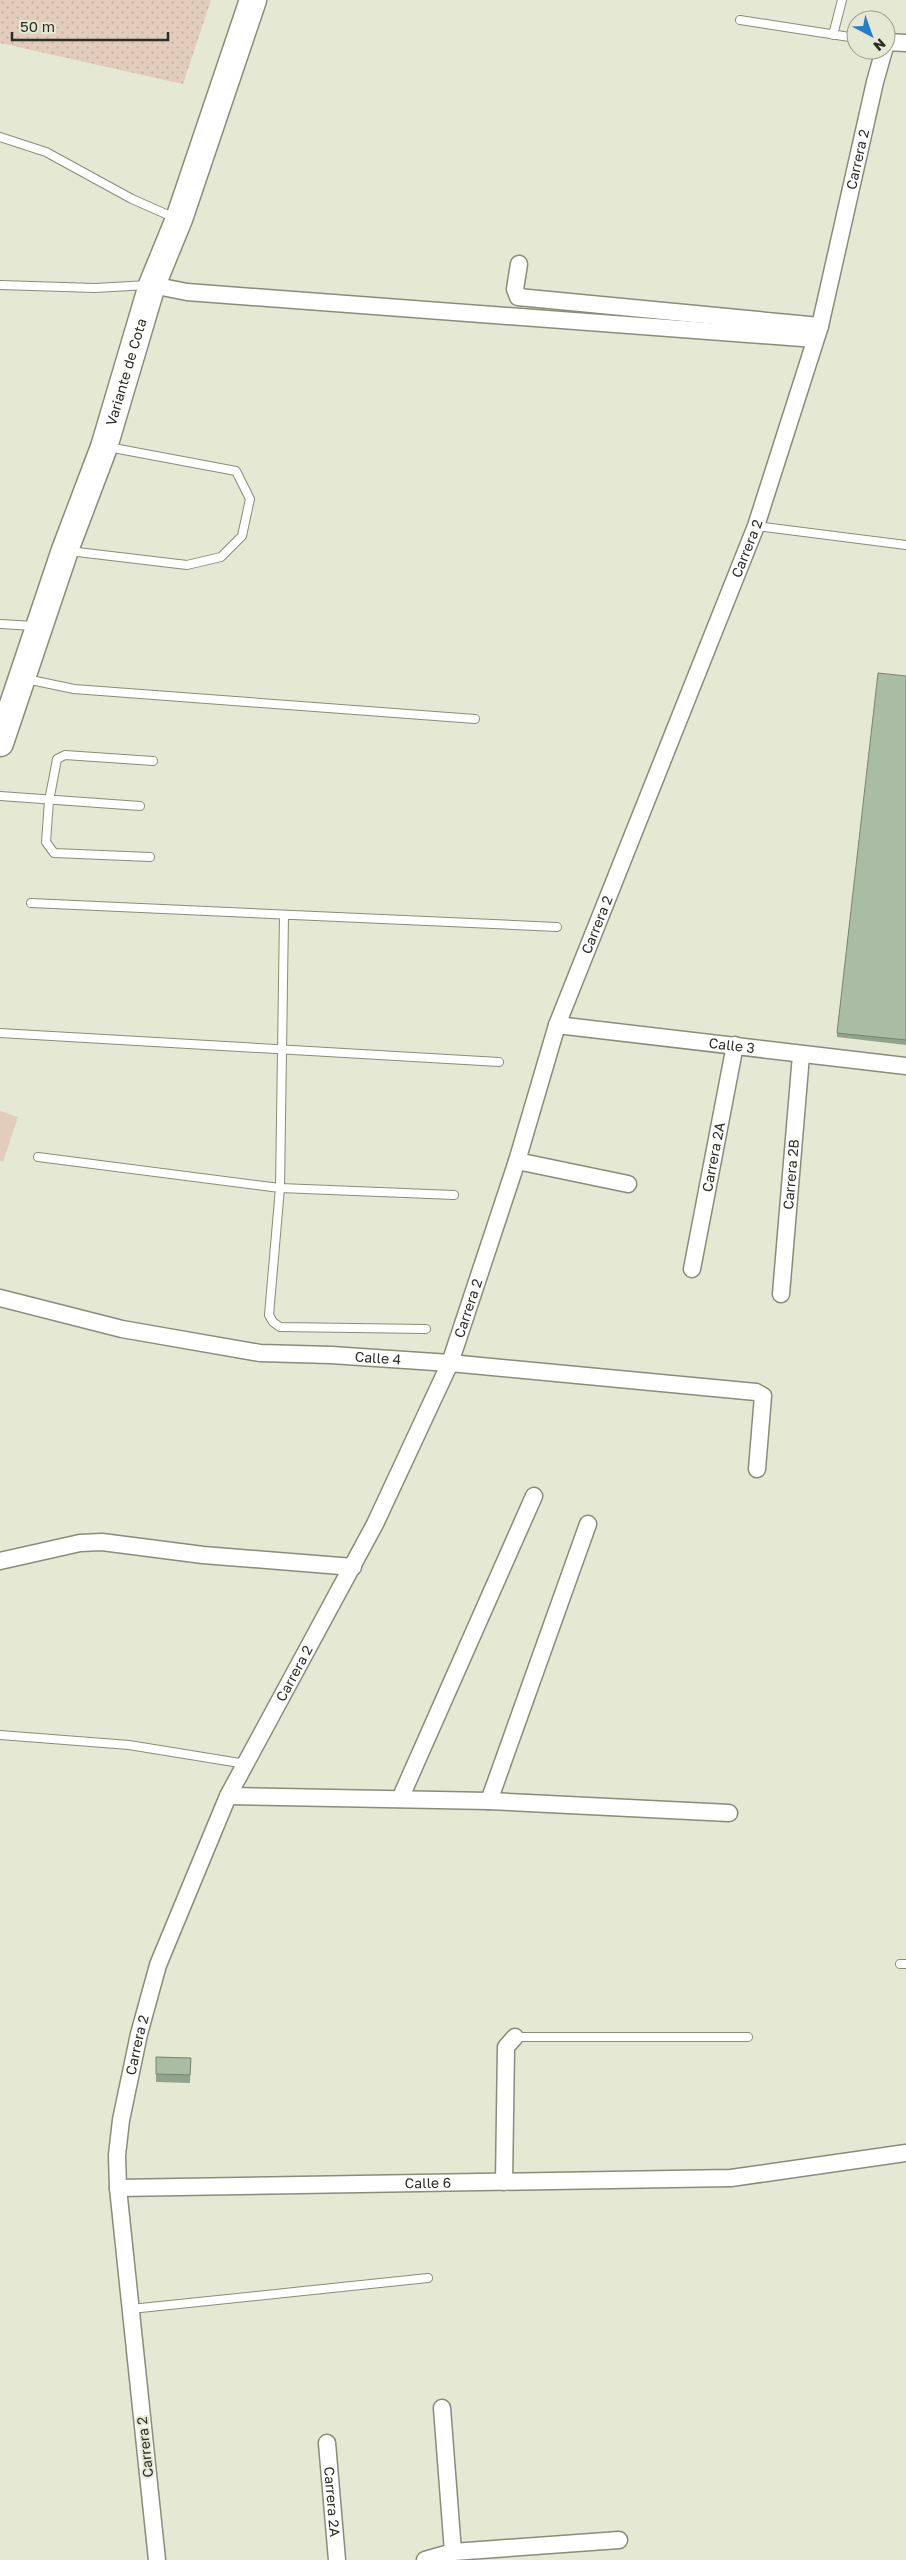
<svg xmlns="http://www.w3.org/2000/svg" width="906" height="2560" viewBox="0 0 906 2560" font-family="'Golos Text',sans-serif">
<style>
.grass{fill:url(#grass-dots)}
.garden{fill:#e2ccbc}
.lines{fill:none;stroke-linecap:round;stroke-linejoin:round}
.service-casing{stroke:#898c78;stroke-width:10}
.minor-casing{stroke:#898c78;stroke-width:19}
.primary-casing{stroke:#898c78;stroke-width:29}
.service{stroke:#fff;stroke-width:8}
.minor{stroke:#fff;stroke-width:16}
.primary{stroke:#fff;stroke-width:26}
.wall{fill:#90a38d}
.building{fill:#a8bda4;stroke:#768473}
.labels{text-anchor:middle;stroke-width:4;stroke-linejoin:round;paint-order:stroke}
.street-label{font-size:14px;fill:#2c2d25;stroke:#e5e8d2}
</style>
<defs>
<pattern id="grass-dots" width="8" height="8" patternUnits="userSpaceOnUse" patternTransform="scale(1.25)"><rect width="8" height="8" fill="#e2ccbc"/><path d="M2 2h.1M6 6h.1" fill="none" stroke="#c2b0a1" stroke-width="1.8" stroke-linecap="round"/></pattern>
</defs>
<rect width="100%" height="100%" fill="#e5e8d2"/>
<path class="grass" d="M0,0h211l-28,84 -183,-41z"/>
<path class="garden" d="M0,1111l18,6 -15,45 -3,-1z"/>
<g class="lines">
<defs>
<path id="service" d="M740,20l116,18
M833,35l9,-35
M0,137l46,15 86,47 43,19
M0,285l95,3 53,-3
M756,526l150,19
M69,551l118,14 34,-8 21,-21 8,-37 -14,-28 -128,-24
M0,624l35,2
M26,679l48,10 401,30
M0,796l140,10
M150,857l-96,-4 -8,-11 3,-41 8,-42 8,-4 88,6
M31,903l526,24
M284,915l-4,273 -11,127 4,7 7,5 146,2
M0,1033l499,29
M38,1157l242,31 174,7
M0,1735l129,10 117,19
M900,1964h6
M515,2037h233
M131,2309l297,-31"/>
<g id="minor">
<path d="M886,45l1,-3 19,1"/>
<path d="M519,264l-4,25 3,8 302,29"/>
<path d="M152,285l35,7 628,47"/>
<path id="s1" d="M557,1025l349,41"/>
<path d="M517,1161l111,23"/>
<path id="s2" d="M692,1269l43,-224"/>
<path id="s3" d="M781,1294l20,-239"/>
<path id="s4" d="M0,1298l122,31 138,24 71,2 119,8 306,29 7,4 -6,73"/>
<path d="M0,1561l80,-18 22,-1 101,13 150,12"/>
<path d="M228,1796l261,5 240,12"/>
<path d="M400,1799l134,-303"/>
<path d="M489,1801l99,-277"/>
<path d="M504,2182l2,-135 9,-10"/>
<path id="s5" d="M118,2188l613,-10 175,-25"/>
<path d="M442,2408l11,144"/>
<path id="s6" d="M327,2443l10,117"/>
<path id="s7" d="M157,2560l-39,-372 -1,-33 4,-35 18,-86 19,-69 70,-169 147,-272 75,-161 67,-202 40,-136 199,-499 64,-200 55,-244 9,-32"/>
<path d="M425,2560l28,-8 166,-12"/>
</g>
<g id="primary">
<path id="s8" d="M0,743l65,-193 39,-103 48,-162 27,-66 74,-219"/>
</g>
</defs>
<use href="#service" class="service-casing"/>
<use href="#minor" class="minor-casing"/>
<use href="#primary" class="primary-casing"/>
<use href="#service" class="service"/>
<use href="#minor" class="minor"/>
<use href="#primary" class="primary"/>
</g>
<path class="wall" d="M906,676v369l-69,-8v-4z
M156,2057l35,1 -1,25 -34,-1z"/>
<path class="building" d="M878,673l28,3v364l-69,-7z
M156,2057l35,1 -1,17 -34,-1z"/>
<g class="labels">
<g class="street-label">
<text dy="5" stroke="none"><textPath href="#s7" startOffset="2544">Carrera 2</textPath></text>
<text dy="5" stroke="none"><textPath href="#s8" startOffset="392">Variante de Cota</textPath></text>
<text dy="5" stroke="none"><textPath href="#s7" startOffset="2139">Carrera 2</textPath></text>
<text dy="5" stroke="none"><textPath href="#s7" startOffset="1734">Carrera 2</textPath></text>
<text dy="5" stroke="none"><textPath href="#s1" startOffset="176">Calle 3</textPath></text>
<text dy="5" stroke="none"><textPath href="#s2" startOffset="114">Carrera 2A</textPath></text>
<text dy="5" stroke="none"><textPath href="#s3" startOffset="120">Carrera 2B</textPath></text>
<text dy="5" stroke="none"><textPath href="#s7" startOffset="1329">Carrera 2</textPath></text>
<text dy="5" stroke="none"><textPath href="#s4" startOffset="384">Calle 4</textPath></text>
<text dy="5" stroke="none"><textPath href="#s7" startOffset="924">Carrera 2</textPath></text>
<text dy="5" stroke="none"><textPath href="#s7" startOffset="519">Carrera 2</textPath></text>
<text dy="5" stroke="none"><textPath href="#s5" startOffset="310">Calle 6</textPath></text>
<text transform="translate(145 2447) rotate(-96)" y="5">Carrera 2</text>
<text dy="5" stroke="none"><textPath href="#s6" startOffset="59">Carrera 2A</textPath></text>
</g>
</g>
<g transform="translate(871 35) rotate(139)"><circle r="24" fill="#e5e8d2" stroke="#9b9d8d"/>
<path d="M0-4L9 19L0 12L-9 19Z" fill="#257dcb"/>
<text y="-8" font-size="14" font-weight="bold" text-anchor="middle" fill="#2c2d25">N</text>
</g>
<path d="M12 32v8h156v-8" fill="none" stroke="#2c2d25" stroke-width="2.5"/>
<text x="20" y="32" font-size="15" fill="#2c2d25" stroke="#e5e8d2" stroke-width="4" paint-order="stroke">50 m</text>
</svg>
